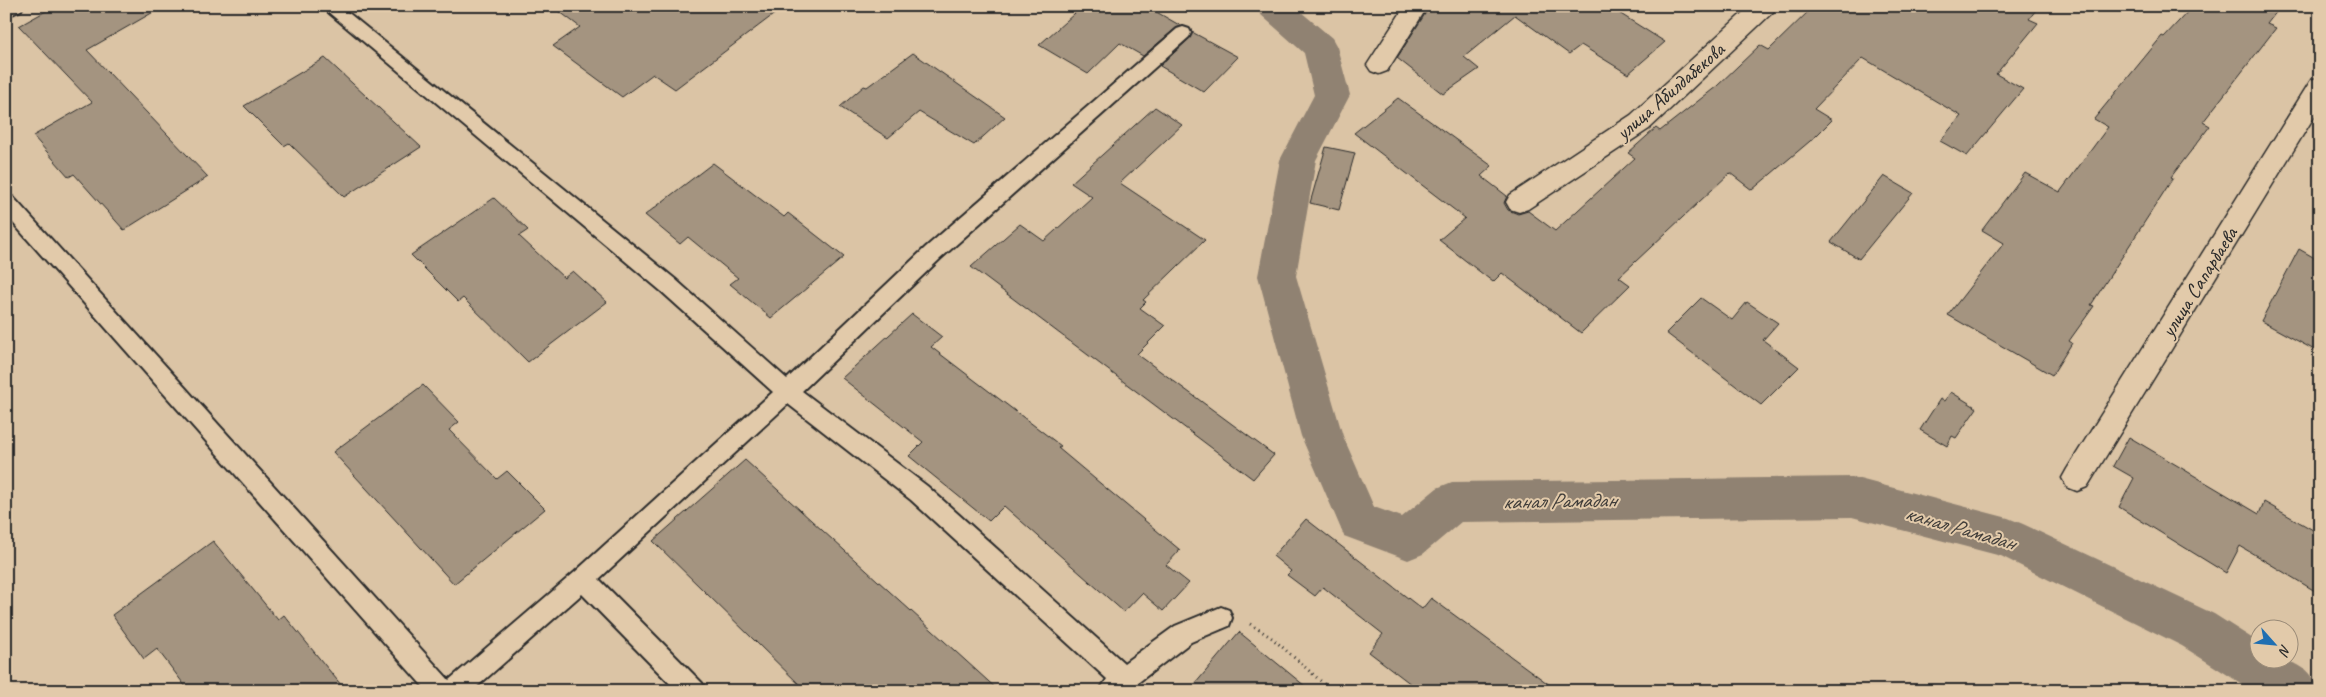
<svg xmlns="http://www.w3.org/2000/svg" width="2326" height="697" viewBox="0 0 2326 697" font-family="Caveat,sans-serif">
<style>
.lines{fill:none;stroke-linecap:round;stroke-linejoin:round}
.canal{fill:#908272;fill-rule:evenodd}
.building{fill:#a49480;stroke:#2b2b2b}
.service-casing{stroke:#2b2b2b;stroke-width:4}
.minor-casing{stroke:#2b2b2b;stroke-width:3}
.path{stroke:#2b2b2b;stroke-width:3;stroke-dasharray:1 4;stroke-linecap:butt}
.service{fill:#e2caaa;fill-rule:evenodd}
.minor{fill:#e2caaa;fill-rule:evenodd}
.labels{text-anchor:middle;stroke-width:4;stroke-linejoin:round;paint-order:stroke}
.street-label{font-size:21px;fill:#2b2b2b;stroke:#e2caaa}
.water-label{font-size:22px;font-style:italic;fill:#3f3c39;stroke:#e2caaa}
</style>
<rect width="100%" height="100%" fill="#dbc4a5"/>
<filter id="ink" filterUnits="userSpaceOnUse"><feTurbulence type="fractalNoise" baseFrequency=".02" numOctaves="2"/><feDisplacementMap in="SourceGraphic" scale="10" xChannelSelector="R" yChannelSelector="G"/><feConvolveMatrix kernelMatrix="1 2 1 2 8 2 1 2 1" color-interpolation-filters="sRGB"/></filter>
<g filter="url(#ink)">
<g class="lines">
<path class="canal" d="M1255,6h39l38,32 5,9 13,48 -34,65 -20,116 47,160 31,71 28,10 35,-29 15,-6 400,-5 156,41 15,6 191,90 44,28v18c31,0 48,0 61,31h-66l-71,-45 -181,-90 -149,-39 -391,5 -38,32 -15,6 -64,-24 -43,-100 -43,-160 22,-116 34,-65 -10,-42 -44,-39z"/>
</g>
<path class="building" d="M55,6h109l-77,44 121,127 -84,53 -50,-56 -5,3 -36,-41 59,-34 -73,-76z
M552,6h233l-110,83 -22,-15 -31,23 -69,-51 27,-19z
M1083,6h63l35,20 -5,2 -33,28 -23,-13 -32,31 -49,-29z
M1430,6h178l57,36 -37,32 -47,-29 -12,9 -54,-39 -51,42 15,12 -36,25 -46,-36z
M1814,6h225l-10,13 9,4 -42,51 27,15 -56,67 -27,-15 21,-25 -98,-58 -49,51 18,11 -16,16 -64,54 -22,-17 -111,104 11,8 -49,48 -79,-60 -9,9 -54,-42 26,-22 -111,-85 44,-35 94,68 -11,10 26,20 -3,7 4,7 10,4 10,-3 27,20 80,-73 -7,-5 28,-25 4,3 57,-45 43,-41 9,5z
M2193,6h88l-14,18 9,4 -73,94 7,4 -39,51 2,1 -82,127 3,1 -25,35 3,2 -20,32 -104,-60 56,-72 -22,-13 43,-57 35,19 48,-65 -14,-8 68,-83 2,1z
M1192,32l46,25 -34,35 -44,-26 30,-28z
M913,53l92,64 -31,28 -55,-33 -31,26 -48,-31 24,-21 3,1z
M325,58l96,89 -77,50 -55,-54 -5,3 -40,-40z
M1155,107l27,18 -62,58 85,57 -62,60 3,2 -6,6 25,18 -28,28 137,101 -21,24 -282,-212 49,-43 24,17 48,-44 -21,-14z
M1326,147l29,6 -16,57 -29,-7z
M713,163l71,54 4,-4 56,44 -73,61 -41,-34 8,-6 -50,-41 -8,7 -35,-29z
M1884,176l29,17 -54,66 -28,-17z
M494,198l34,32 -9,6 45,42 9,-7 34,31 -79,60 -65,-64 -5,4 -47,-47z
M2299,249l21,12v92l-59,-32z
M1701,298l31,22 15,-18 31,21 -15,17 36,27 -38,38 -95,-72z
M912,314l30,23 -11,10 130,99 -3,2 122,102 -14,15 23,18 -26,28 -21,-18 -18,19 -120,-106 -15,15 -80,-65 14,-14 -81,-64z
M423,385l36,37 -10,8 48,49 10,-8 38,38 -91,75 -121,-132z
M1951,392l26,16 -21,30 -4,-2 -5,10 -27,-16 20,-31 4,2z
M2129,437l130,77 5,-12 56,32v60l-80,-48 -14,27 -107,-66 15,-29 -21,-12z
M745,460l254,231h-193l-153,-150z
M1306,519l116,90 9,-11 127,93h-138l-51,-39 14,-18 -60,-47 -8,9 -28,-21 4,-4 -18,-15z
M213,541l65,79 6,-5 62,76h-157l-32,-42 -13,10 -32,-44z
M1239,632l72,59h-122z"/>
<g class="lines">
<defs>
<path id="service" d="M6,6h17l-2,4 -15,7z
M321,6h19l335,273 112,100 139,-132 251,-218 6,-2 6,2 2,4 -2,4 -249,222 -138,132 125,95 197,177 51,-37 46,-19 8,3 3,8 -3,8 -38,16 -64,49h-28l8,-12 -196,-179 -123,-96 -189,175 103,104 4,8h-29l-95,-97 -110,97h-45l-421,-476v-20l7,2 436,483 126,-108 198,-180 -112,-101z"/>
<path id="minor" d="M1405,6h23l-41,65 -8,3 -8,-3 -4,-6z
M1750,6h26l-3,6 -124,117 -121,80 -9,3 -9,-3 -4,-7 4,-7 121,-80z
M2320,77v30l-233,380 -10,4 -10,-4 -5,-9 5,-9 244,-389z"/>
</defs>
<use href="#service" class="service-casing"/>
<use href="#minor" class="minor-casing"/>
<path class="path" d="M1250,624l22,14 60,53"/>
<use href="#service" class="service"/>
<use href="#minor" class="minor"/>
</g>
</g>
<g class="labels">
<g class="street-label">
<text transform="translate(1670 91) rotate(-41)" y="7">улица Абилдабекова</text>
<text transform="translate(2199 282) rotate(-58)" y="7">улица Сапарбаева</text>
</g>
<g class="water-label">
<text transform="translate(1559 500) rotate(-1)" y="8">канал Рамадан</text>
<text transform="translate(1960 527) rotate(16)" y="8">канал Рамадан</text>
</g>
</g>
<rect width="2326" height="697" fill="none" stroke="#e2caaa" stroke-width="25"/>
<rect x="12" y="12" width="2301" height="672" fill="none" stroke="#2b2b2b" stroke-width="2" filter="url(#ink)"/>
<g transform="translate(2274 644) rotate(117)"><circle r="24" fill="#e2caaa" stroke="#998a77"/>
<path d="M0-4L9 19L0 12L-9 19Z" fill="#1f6fb2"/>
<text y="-8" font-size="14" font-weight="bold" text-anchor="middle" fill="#2b2b2b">N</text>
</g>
</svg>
